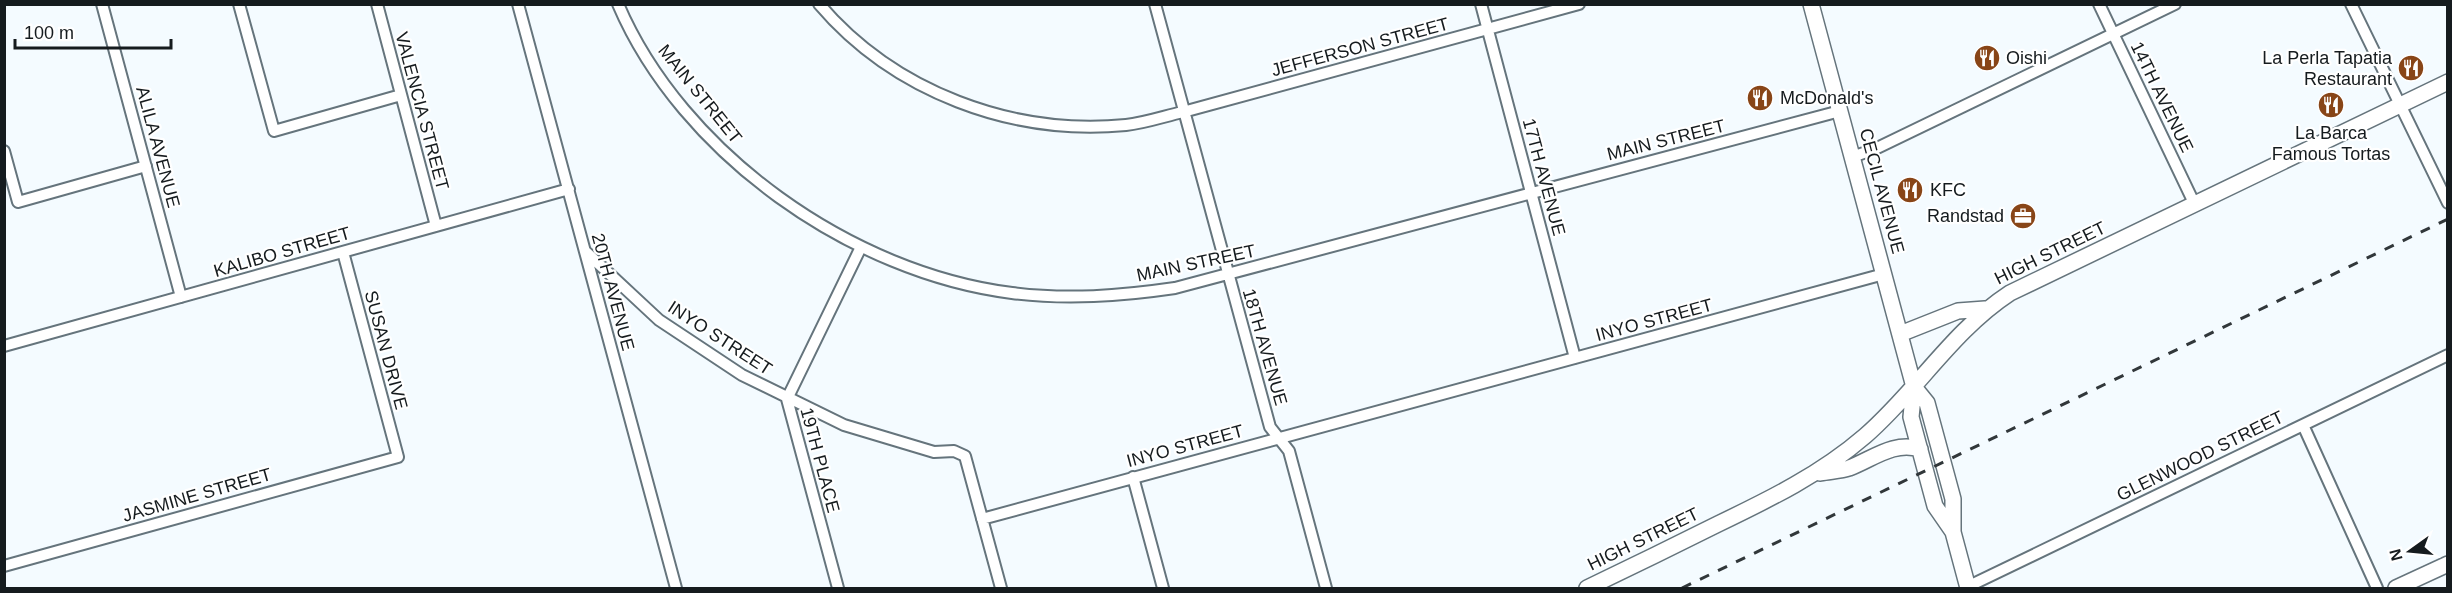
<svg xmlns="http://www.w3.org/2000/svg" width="2452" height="593" viewBox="0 0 2452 593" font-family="Helvetica,sans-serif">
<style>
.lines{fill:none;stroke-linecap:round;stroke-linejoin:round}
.minor-casing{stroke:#65747c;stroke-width:14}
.secondary-casing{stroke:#65747c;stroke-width:18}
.minor{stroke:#fff;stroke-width:10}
.secondary{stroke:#fff;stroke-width:15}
.rail{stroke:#31373a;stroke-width:3;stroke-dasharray:10 10;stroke-linecap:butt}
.labels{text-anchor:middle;stroke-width:4.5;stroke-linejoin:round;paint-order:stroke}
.street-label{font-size:18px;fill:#151b1e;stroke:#fff}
.poi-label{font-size:18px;fill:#151b1e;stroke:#fff;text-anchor:start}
</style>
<rect width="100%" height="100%" fill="#f4fbff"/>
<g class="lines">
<defs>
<path id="minor" d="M102,4l79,293
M239,4l35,127 127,-36
M377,4l59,222
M518,4l158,584
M618,4c64,150 234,269 394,289 55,7 108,3 163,-5l665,-177
M819,4c75,88 193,132 307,121 19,-2 39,-9 57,-13l396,-108
M1155,4l115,423 19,24 37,137
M1481,4l94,354
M2099,4l96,201
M2351,4l97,199
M4,151l14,51 128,-36
M1852,157l23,-8 300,-145
M586,252l73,68 83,55 102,50 90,27 20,-1 11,5 36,132
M4,346l565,-157
M2303,425l74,163
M1133,477l30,111
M982,519l902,-245
M4,566l394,-109 -55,-205
M1967,587l481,-232
M838,588l-51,-189 74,-152"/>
<path id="secondary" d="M1811,4l103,383 -3,30 24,89 18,26
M1900,334l58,-23 27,-2
M1914,387l13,16 26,96v33l15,56
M1820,473c9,-2 20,-2 29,-5 24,-9 44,-27 71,-19
M1587,588c44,-21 87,-42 131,-64 52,-25 103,-50 147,-88 52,-45 87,-105 145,-143l438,-211
M2396,588l52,-24"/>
</defs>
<use href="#minor" class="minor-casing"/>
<use href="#secondary" class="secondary-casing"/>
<use href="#minor" class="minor"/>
<use href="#secondary" class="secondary"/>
<path class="rail" d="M1682,588l766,-369"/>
</g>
<defs>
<symbol id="restaurant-disc" viewBox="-11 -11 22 22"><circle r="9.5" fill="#884517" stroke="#fff"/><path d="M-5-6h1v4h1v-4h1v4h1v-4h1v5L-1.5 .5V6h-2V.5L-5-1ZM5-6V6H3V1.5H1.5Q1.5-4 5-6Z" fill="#fff"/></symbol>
<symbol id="office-disc" viewBox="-11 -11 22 22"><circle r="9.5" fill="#884517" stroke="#fff"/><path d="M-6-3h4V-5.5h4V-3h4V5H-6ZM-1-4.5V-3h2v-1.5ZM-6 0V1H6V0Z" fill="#fff"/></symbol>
</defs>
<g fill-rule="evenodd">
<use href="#restaurant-disc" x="1972" y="43" width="30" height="30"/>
<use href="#restaurant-disc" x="2396" y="53" width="30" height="30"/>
<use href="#restaurant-disc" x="1745" y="83" width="30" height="30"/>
<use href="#restaurant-disc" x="2316" y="90" width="30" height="30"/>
<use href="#restaurant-disc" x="1895" y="175" width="30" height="30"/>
<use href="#office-disc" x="2008" y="201" width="30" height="30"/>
</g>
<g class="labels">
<g class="street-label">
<text transform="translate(1360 47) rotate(-15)" y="6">JEFFERSON STREET</text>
<text transform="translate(700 94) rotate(51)" y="6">MAIN STREET</text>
<text transform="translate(2162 97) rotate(64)" y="6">14TH AVENUE</text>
<text transform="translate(422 111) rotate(75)" y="6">VALENCIA STREET</text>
<text transform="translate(1666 140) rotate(-14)" y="6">MAIN STREET</text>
<text transform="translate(158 147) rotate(75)" y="6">ALILA AVENUE</text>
<text transform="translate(1544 177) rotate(75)" y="6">17TH AVENUE</text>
<text transform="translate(1882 191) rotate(75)" y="6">CECIL AVENUE</text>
<text transform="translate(282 252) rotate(-16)" y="6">KALIBO STREET</text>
<text transform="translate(2050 253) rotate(-26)" y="6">HIGH STREET</text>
<text transform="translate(1196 263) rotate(-12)" y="6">MAIN STREET</text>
<text transform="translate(613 292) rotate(75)" y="6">20TH AVENUE</text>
<text transform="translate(1654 320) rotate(-15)" y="6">INYO STREET</text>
<text transform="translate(720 338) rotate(33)" y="6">INYO STREET</text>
<text transform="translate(1265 347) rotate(74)" y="6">18TH AVENUE</text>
<text transform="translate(386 350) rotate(75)" y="6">SUSAN DRIVE</text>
<text transform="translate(1185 446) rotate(-15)" y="6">INYO STREET</text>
<text transform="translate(2200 456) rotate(-26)" y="6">GLENWOOD STREET</text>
<text transform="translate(820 460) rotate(75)" y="6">19TH PLACE</text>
<text transform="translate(197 495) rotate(-16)" y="6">JASMINE STREET</text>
<text transform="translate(1643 539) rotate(-26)" y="6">HIGH STREET</text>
</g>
<g class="poi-label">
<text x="2006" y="64">Oishi</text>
<text x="2392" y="64" text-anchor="end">La Perla Tapatia<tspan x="2392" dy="21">Restaurant</tspan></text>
<text x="1780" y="104">McDonald's</text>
<text x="2331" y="139" text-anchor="middle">La Barca<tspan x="2331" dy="21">Famous Tortas</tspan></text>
<text x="1930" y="196">KFC</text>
<text x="2004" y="222" text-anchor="end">Randstad</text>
</g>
</g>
<rect width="2452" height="593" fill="none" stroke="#151b1e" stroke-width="12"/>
<g transform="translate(2410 551) rotate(255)" stroke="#ffffff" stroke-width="4.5" paint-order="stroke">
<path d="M0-4.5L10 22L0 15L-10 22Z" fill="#151b1e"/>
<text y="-9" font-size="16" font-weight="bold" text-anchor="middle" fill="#151b1e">N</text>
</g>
<path d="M15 39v9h156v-9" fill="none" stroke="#151b1e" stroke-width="3"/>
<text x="24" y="39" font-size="18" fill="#151b1e" stroke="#ffffff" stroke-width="4.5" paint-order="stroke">100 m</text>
</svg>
